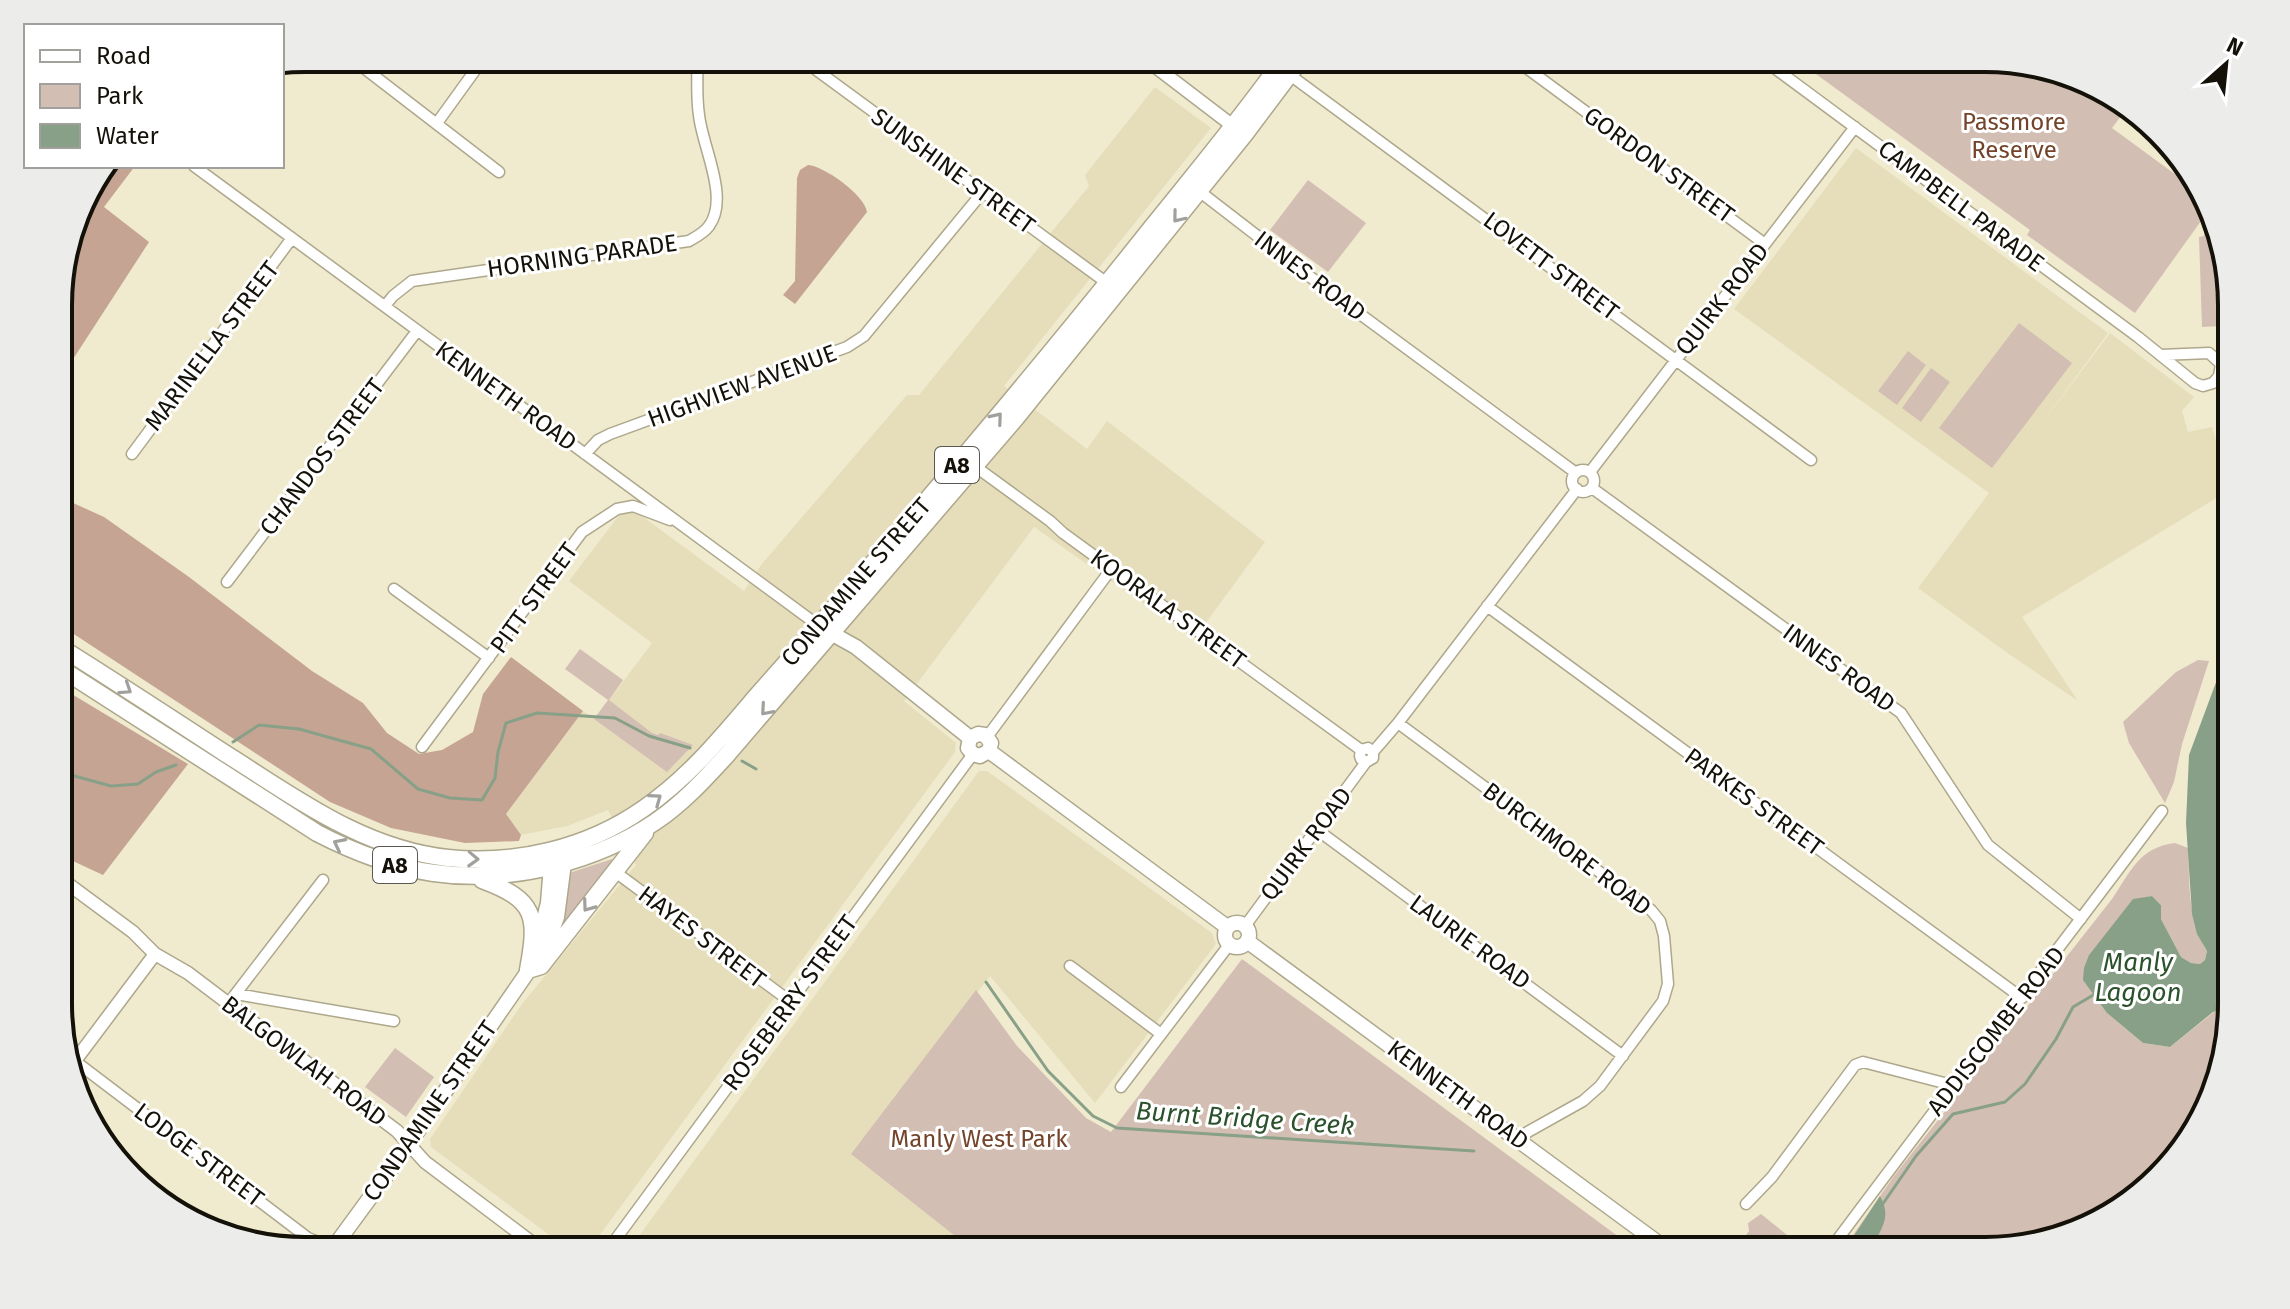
<svg xmlns="http://www.w3.org/2000/svg" width="2290" height="1309" viewBox="0 0 2290 1309" font-family="'Fira Sans',sans-serif">
<style>
.built{fill:#e6debb}
.green{fill:#d3beb3}
.forest{fill:#c5a493}
.water{fill:#87a087}
.lines{fill:none;stroke-linecap:round;stroke-linejoin:round}
.stream{stroke:#87a087;stroke-width:3}
.minor-casing{stroke:#ada78c;stroke-width:13}
.tertiary-casing{stroke:#ada78c;stroke-width:15}
.secondary-casing{stroke:#ada78c;stroke-width:17}
.trunk-casing{stroke:#ada78c;stroke-width:19}
.minor{stroke:#fff;stroke-width:10}
.tertiary{stroke:#fff;stroke-width:12}
.secondary{stroke:#fff;stroke-width:14}
.trunk{stroke:#fff;stroke-width:16}
.oneway{stroke:#a1a09c}
.labels{text-anchor:middle;stroke-width:6;stroke-linejoin:round;paint-order:stroke}
.shield{fill:#fff;stroke:#5a5852;stroke-width:2}
.shield-label{font-size:22px;font-weight:bold;fill:#141108}
.park-label{font-size:24px;fill:#734429;stroke:#fff}
.street-label{font-size:24px;fill:#141108;stroke:#fff}
.water-label{font-size:26px;font-style:italic;fill:#2b522c;stroke:#fff}
.rim{fill:none;stroke:#141108;stroke-width:4}
</style>
<rect width="100%" height="100%" fill="#f0eace"/>
<path class="built" d="M1155,87l56,41 -207,258 83,63 20,-28 158,121 -71,97 -160,-112 -130,174 52,42 -1,9 -367,499h-17l-140,-104 -1,-8 92,-135 114,-139 -28,-55 -41,16 -46,9 -16,-20 78,-104 12,8 57,-76 -83,-62 54,-71 12,1 109,80 17,-26 146,-170h12l170,-209 -4,-11z
M1856,148l252,185 -68,93 70,-93 84,64 -12,14 6,21 24,-5 19,62 -209,128 56,84 -72,-49 -88,-64 71,-95 -255,-184z
M979,771h8l225,162 4,11 -121,159 -105,-127 -139,178 123,97h-346z"/>
<path class="green" d="M1794,58h191l123,33 19,17 -15,20 86,63 8,23 -71,99 -108,-78 3,-5z
M1308,180l58,43 -38,49 -58,-42z
M2212,230l7,22 3,74 -20,1 -3,-90 5,-1v-5z
M2019,323l53,40 -80,105 -53,-40z
M1908,351l18,14 -29,40 -19,-14z
M1931,368l19,14 -29,40 -19,-14z
M580,649l43,31 -14,20 43,33 6,2 2,-2 33,12 -26,27 -73,-53 14,-19 -43,-31z
M2198,660l11,1 -27,83 -8,38 -9,21 -36,-60 -6,-21 53,-50z
M2175,843l13,5c2,38 -1,69 19,103l-2,9 -5,4 -9,-1 -10,-6 -20,-38v-14l-9,-9 -19,4 -44,55 18,58 36,30 27,4 44,-35 17,-4v12l-32,107 -77,83 -121,40 -159,1 52,-75 218,-277c18,-26 27,-52 63,-56z
M612,859l1,4 -52,69 -3,-3 11,-56z
M1242,959l396,292h-664l-123,-97 125,-164 41,56 69,72 25,14z
M395,1048l39,29 -28,40 -41,-30z
M1761,1214l46,37h-72l14,-20 -1,-8z"/>
<path class="forest" d="M808,165c16,1 57,30 59,47l-72,92 -12,-9 12,-14 2,-103 3,-8z
M106,166h29l-31,41 45,35 -83,128 -6,24v-121l24,-78z
M60,497l44,20 85,60 123,94 51,32 24,30 32,21 23,-4 31,-18 10,-38 28,-37 72,54 -77,103 15,21 -2,6 -54,2 -74,-15 -61,-26 -270,-177z
M60,687l128,77 -85,111 -43,-20z"/>
<path class="water" d="M2231,642v366l-18,4 -43,35 -27,-4 -36,-30 -24,-33 1,-12 5,-13 44,-56 19,-3 9,9v14l20,38 10,6 9,1 5,-4 2,-9 -10,-17 -5,-20 -6,-91 3,-68z
M1880,1196c11,20 3,29 -6,48l6,4 4,-1 11,4h-51z"/>
<g class="lines">
<path class="stream" d="M233,742l26,-17 40,4 72,20 47,40 32,9 32,2 13,-22 3,-26 8,-29 31,-10 78,5 34,18 41,12
M742,761l14,8
M60,772l51,14 27,-2 18,-12 20,-7
M986,982l62,89 45,45 24,12 357,23
M1882,1205l34,-49 37,-42 52,-12 20,-18 31,-45 17,-32 22,-13"/>
<defs>
<path id="minor" d="M351,58l148,114
M800,58l307,225
M1513,58l252,186
M1761,58l377,279 57,46 8,3 10,-3 6,-7 2,-12 -12,-11 -49,2
M1290,75l521,385
M437,123l47,-65
M194,166l625,460
M1199,191l127,98 250,184
M385,306l8,-10 19,-15 277,-40c7,-4 15,-8 20,-15 21,-28 -7,-80 -10,-111 -3,-18 -1,-38 -2,-57
M132,454l160,-216
M585,454l13,-14 12,-6 237,-87 17,-11 118,-143
M976,467l74,54 13,12 298,217
M1572 481a11 11 0 1 1 22 0a11 11 0 1 1-22 0Z
M1590,472l265,-345
M1592,488l309,225 87,132 93,74
M227,582l190,-251
M394,589l95,69
M1487,606l535,392
M1398,723l253,187 9,11 4,15 4,48 -5,17 -63,85 -17,15 -66,37
M987,737l125,-169
M422,747l160,-215 35,-23 16,-3 37,14
M1373,752l25,-29 179,-234
M1316,829l307,227
M614,871l177,131
M1245,926l121,-164 7,-4v-6l-5,-4 -7,2 -1,6 1,3 5,3
M1070,966l91,68
M236,994l158,27
M234,996l89,-116
M67,1055l241,183 25,10
M1121,1087l108,-142
M1746,1204l26,-27 83,-112 8,-3 89,23
M607,1251l366,-497
M1829,1251c110,-148 223,-293 333,-440"/>
<path id="tertiary" d="M1144,58l89,68
M60,878l73,54 22,22 33,19 209,158 28,31 118,89
M71,1066l84,-112"/>
<path id="secondary" d="M822,628l34,19 114,91
M970,738l-2,10 5,6 7,2 9,-5
M970,738l8,-4 7,1 6,8 -2,8
M989,751l238,176
M1225 935a12 12 0 1 1 24 0a12 12 0 1 1-24 0Z
M1247,941l422,310
M537,947l11,-44 3,-37
M331,1251l68,-93 148,-214 10,-27 7,-54"/>
<path id="trunk" d="M60,647c56,35 111,71 166,107 70,44 137,95 222,104 68,7 139,-10 195,-49 44,-30 77,-70 111,-110 38,-43 76,-86 114,-130 97,-113 192,-226 284,-342 45,-56 91,-111 132,-169
M60,668l257,165c79,41 149,54 237,33 35,-9 70,-23 101,-44 27,-18 49,-42 71,-66l290,-338 229,-284 57,-76
M482,880c54,20 56,36 46,90l13,-4 104,-133"/>
</defs>
<use href="#minor" class="minor-casing"/>
<use href="#tertiary" class="tertiary-casing"/>
<use href="#secondary" class="secondary-casing"/>
<use href="#trunk" class="trunk-casing"/>
<use href="#minor" class="minor"/>
<use href="#tertiary" class="tertiary"/>
<use href="#secondary" class="secondary"/>
<use href="#trunk" class="trunk"/>
</g>
<defs><path id="oneway-chevron" d="M-2-3.5L2.5 0L-2 3.5" fill="none" stroke-width="1.6" stroke-linecap="round" stroke-linejoin="round" transform="scale(2)"/></defs>
<g class="oneway">
<use href="#oneway-chevron" transform="translate(1178 217) rotate(129)"/>
<use href="#oneway-chevron" transform="translate(997 418) rotate(-50)"/>
<use href="#oneway-chevron" transform="translate(126 689) rotate(33)"/>
<use href="#oneway-chevron" transform="translate(766 710) rotate(131)"/>
<use href="#oneway-chevron" transform="translate(656 799) rotate(-36)"/>
<use href="#oneway-chevron" transform="translate(339 844) rotate(-153)"/>
<use href="#oneway-chevron" transform="translate(473 859) rotate(2)"/>
<use href="#oneway-chevron" transform="translate(588 906) rotate(126)"/>
</g>
<g class="labels">
<g class="shield">
<rect x="935" y="447" width="44" height="36" rx="6"/>
<rect x="373" y="847" width="44" height="36" rx="6"/>
</g>
<g class="shield-label">
<text x="957" y="473">A8</text>
<text x="395" y="873">A8</text>
</g>
<g class="park-label">
<text x="2014" y="130">Passmore<tspan x="2014" dy="28">Reserve</tspan></text>
<text x="979" y="1147">Manly West Park</text>
</g>
<g class="street-label">
<text transform="translate(1659 165) rotate(36)" y="8">GORDON STREET</text>
<text transform="translate(953 171) rotate(36)" y="8">SUNSHINE STREET</text>
<text transform="translate(1961 206) rotate(37)" y="8">CAMPBELL PARADE</text>
<text transform="translate(582 256) rotate(-8)" y="8">HORNING PARADE</text>
<text transform="translate(1551 266) rotate(37)" y="8">LOVETT STREET</text>
<text transform="translate(1310 276) rotate(37)" y="8">INNES ROAD</text>
<text transform="translate(1722 299) rotate(-52)" y="8">QUIRK ROAD</text>
<text transform="translate(212 346) rotate(-53)" y="8">MARINELLA STREET</text>
<text transform="translate(742 386) rotate(-20)" y="8">HIGHVIEW AVENUE</text>
<text transform="translate(506 396) rotate(36)" y="8">KENNETH ROAD</text>
<text transform="translate(322 457) rotate(-53)" y="8">CHANDOS STREET</text>
<text transform="translate(856 582) rotate(-49)" y="8">CONDAMINE STREET</text>
<text transform="translate(534 598) rotate(-54)" y="8">PITT STREET</text>
<text transform="translate(1168 609) rotate(36)" y="8">KOORALA STREET</text>
<text transform="translate(1839 668) rotate(36)" y="8">INNES ROAD</text>
<text transform="translate(1754 802) rotate(36)" y="8">PARKES STREET</text>
<text transform="translate(1306 844) rotate(-53)" y="8">QUIRK ROAD</text>
<text transform="translate(1567 849) rotate(37)" y="8">BURCHMORE ROAD</text>
<text transform="translate(702 937) rotate(37)" y="8">HAYES STREET</text>
<text transform="translate(1470 942) rotate(36)" y="8">LAURIE ROAD</text>
<text transform="translate(790 1003) rotate(-54)" y="8">ROSEBERRY STREET</text>
<text transform="translate(1996 1031) rotate(-52)" y="8">ADDISCOMBE ROAD</text>
<text transform="translate(304 1061) rotate(37)" y="8">BALGOWLAH ROAD</text>
<text transform="translate(1458 1095) rotate(36)" y="8">KENNETH ROAD</text>
<text transform="translate(430 1111) rotate(-55)" y="8">CONDAMINE STREET</text>
<text transform="translate(199 1155) rotate(37)" y="8">LODGE STREET</text>
</g>
<g class="water-label">
<text x="2138" y="971">Manly<tspan x="2138" dy="30">Lagoon</tspan></text>
<text transform="translate(1245 1118) rotate(4)" y="9">Burnt Bridge Creek</text>
</g>
</g>
<path d="M0 0H2290V1309H0ZM305 72H1985A233 233 0 0 1 2218 305V1004A233 233 0 0 1 1985 1237H305A233 233 0 0 1 72 1004V305A233 233 0 0 1 305 72Z" fill="#ececeb" fill-rule="evenodd"/>
<path class="rim" d="M305 72H1985A233 233 0 0 1 2218 305V1004A233 233 0 0 1 1985 1237H305A233 233 0 0 1 72 1004V305A233 233 0 0 1 305 72Z"/>
<rect x="24" y="24" width="260" height="144" fill="#ffffff" stroke="#a1a09c" stroke-width="2"/>
<rect x="40" y="50" width="40" height="12" fill="#ffffff" stroke="#a1a09c" stroke-width="2"/>
<text x="96" y="64" font-size="24" fill="#141108">Road</text>
<rect x="40" y="84" width="40" height="24" fill="#d3beb3" stroke="#a1a09c" stroke-width="2"/>
<text x="96" y="104" font-size="24" fill="#141108">Park</text>
<rect x="40" y="124" width="40" height="24" fill="#87a087" stroke="#a1a09c" stroke-width="2"/>
<text x="96" y="144" font-size="24" fill="#141108">Water</text>
<g transform="translate(2226 64) rotate(27)" stroke="#ffffff" stroke-width="6" paint-order="stroke">
<path d="M0-6L14 30L0 20L-14 30Z" fill="#141108"/>
<text y="-12" font-size="22" font-weight="bold" text-anchor="middle" fill="#141108">N</text>
</g>
</svg>
